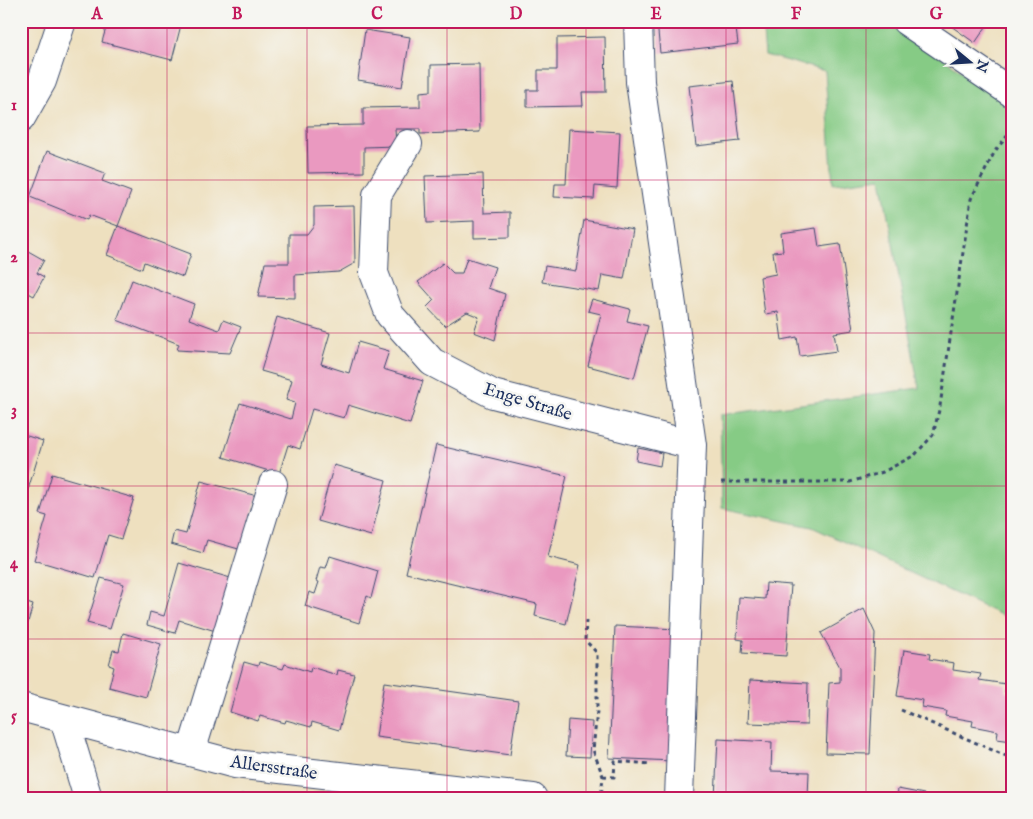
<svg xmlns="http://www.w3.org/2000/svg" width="1033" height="819" viewBox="0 0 1033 819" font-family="'IM FELL English',serif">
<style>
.green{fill:#86cb85;stroke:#507d72}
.building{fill:#ea99c0}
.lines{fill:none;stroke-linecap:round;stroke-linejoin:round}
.minor-casing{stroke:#3b4a6d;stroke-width:30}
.path{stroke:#3b4a6d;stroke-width:3;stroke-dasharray:4 4;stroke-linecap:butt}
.minor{stroke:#fff;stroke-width:28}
.grid{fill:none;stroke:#c2185b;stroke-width:1;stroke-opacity:0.55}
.labels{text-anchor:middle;stroke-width:5;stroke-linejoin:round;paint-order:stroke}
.street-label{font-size:18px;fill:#1b2f5e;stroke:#f6f6f2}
.neatline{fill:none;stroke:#c2185b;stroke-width:2}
.grid-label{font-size:16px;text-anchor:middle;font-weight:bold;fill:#c2185b}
</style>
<rect width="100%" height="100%" fill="#f6f6f2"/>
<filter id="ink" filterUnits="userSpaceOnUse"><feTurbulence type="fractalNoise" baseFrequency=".02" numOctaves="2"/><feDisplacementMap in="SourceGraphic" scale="10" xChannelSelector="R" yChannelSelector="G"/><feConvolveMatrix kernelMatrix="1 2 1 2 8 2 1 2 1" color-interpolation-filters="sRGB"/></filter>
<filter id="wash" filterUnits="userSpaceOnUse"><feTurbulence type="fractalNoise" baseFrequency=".0096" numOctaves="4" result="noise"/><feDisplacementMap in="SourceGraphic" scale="20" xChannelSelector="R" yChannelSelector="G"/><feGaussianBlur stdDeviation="1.12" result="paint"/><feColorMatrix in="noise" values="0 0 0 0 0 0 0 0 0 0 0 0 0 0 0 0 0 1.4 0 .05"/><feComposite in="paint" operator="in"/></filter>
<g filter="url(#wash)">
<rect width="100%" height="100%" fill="#eee0bf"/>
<path class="green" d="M762,21h131l91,67 28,-30v325l-4,11 4,1v225l-200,-93 -90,-19 -2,-93 199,-27 -38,-210 -48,6 -8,-113 -60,-16z"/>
<g id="blocks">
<path class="building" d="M21,21h8l-7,23h-1z
M108,21h74l-10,39 -70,-18z
M657,21h78l3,23 -78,9z
M944,21h46l-15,22z
M365,30l45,7 -8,50 -44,-7z
M605,37l1,55h-24l1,14 -56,1v-17h11v-20h19v-32z
M479,64l1,68 -60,2v-5h-25l1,17 -32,1v25l-56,1 -1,-47 56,-1v-17l57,-1v-15l11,-1v-26z
M733,81l7,60 -44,5 -7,-60z
M569,129l51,3 -3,56 -22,-2 -1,13 -40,-2 1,-13h11z
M47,151l58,22 -3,8 29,11 -13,34 73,28 -8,23 -39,-15 -2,7 -35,-14 11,-29 -29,-11 -2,5 -57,-23z
M483,174l1,39 26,-1v25l-36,1v-17l-47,2 -2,-47z
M354,206l1,57 -16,9 -44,3v23l-37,-1 7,-34h24v-29h18l7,-9v-18z
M584,220l49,9 -9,50 -22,-4 -3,16 -57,-9 3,-16 31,5z
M816,228l3,19 21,-3 13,86 -19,3 3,18 -37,5 -3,-19 -15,3 -4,-28 -13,2 -5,-37 16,-3 -3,-22 10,-1 -2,-18z
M21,247l23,13 -7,13 7,4 -10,19 -13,-7z
M467,258l28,9 -7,21 17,6 -10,46 -21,-8 5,-15 -12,-5 -22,14 -18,-19 7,-7 -16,-18 25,-19 10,10h9z
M132,280l62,24 -5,15 30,11 4,-10 18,7 -11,26 -53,-3 2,-6 -62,-24z
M592,299l38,10 -3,12 21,5 -14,52 -46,-12 13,-52 -13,-3z
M277,317l53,16 -9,31 28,9 9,-31 31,9 -6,18 40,12 -13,43 -62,-19 -4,13 -32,-9 -12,40 -12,-4 -9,29 -56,-17 17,-54 51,16 4,-16 -9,-3 6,-20 -31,-9z
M21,434l22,7 -21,68h-1z
M436,445l131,31 -19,81 32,8 -14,59 -31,-8 2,-12 -131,-31z
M638,448l24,5 -2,13 -24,-5z
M334,465l52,15 -15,56 -53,-15z
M52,474l82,24 -13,41 -13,-4 -13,43 -61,-18 13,-44 -7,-2z
M201,481l56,15 -15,54 -35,-10 -4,13 -32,-9 3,-13 12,3z
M330,556l48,15 -7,27 -4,-2 -8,27 -54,-17 4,-14 6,2 4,-12 -3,-1 4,-14 6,1z
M179,563l55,16 -15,53 -40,-12 -4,13 -28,-8 3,-13 14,4z
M101,578l23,6 -14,45 -23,-6z
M766,583l25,2 -5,71 -44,-3 1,-13 -6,-1 2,-42 26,2z
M21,601l12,4 -11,37h-1z
M864,609l11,24 -5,121 -44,-1 3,-70 11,-1v-15l-19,-34z
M615,626l63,3 -6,132 -63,-3z
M123,633l38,11 -15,53 -37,-10 5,-20 -5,-2 4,-15 6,1z
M904,650l26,4 -1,5 25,4 -1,7 28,4 -2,6 27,4 -1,8 7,1v48l-15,-2 1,-8 -26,-5 1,-5 -28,-5 1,-5 -24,-4 1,-7 -26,-4z
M244,662l14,4 1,-4 24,7 2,-5 25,8 1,-5 26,8 1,-5 16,4 -15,56 -27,-8 -1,5 -25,-7 -1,3 -25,-7 -2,5 -28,-9z
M750,680l58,3 -1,42 -59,-2z
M384,682l134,19 -8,54 -134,-18z
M568,720l24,2 -2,35 -24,-1z
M718,739l54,3 -1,29 38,1 -1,26h-93z
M898,789l26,5 -1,4h-26z
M241,794l16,3v1h-16z"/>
</g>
</g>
<g filter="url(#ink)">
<use href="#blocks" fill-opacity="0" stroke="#3b4a6d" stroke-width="1"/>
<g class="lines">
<defs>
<path id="minor" d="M638,21l2,61 52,363 -13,353
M906,21l106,72
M21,118l21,-37 20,-60
M408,144l-31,51 -3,78 16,42 42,47 61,32 199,51
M21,707l214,57 298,34
M64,719l24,79
M191,752l82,-268"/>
</defs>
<use href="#minor" class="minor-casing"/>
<path class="path" d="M721,482h129l33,-10 32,-17 18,-20 7,-29 31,-207 24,-48 17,-21
M586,620l-1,20 12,13v58l-4,39 10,26 -2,22
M901,710l105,46
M603,776l11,1 1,-16 35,3"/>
<use href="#minor" class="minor"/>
</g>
</g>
<path class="grid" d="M167,21v777M307,21v777M447,21v777M586,21v777M726,21v777M866,21v777M21,180h991M21,333h991M21,486h991M21,639h991"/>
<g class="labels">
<g class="street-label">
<text transform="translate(528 401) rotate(17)" y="6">Enge Straße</text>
<text transform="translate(274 767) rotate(8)" y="6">Allersstraße</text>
</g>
</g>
<rect width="1033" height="819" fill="none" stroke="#f6f6f2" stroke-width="55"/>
<g transform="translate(970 62) rotate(108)" stroke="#f6f6f2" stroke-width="4" paint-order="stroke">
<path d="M0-4L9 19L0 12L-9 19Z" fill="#1b2f5e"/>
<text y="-8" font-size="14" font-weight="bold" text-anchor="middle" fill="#1b2f5e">N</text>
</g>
<rect x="28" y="28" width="978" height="764" class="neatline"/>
<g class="grid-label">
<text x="97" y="19">A</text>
<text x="237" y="19">B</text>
<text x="377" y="19">C</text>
<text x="516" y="19">D</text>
<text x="656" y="19">E</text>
<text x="796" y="19">F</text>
<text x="936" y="19">G</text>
<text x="14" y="110">1</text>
<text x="14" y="262">2</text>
<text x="14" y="415">3</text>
<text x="14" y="568">4</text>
<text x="14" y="721">5</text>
</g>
</svg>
